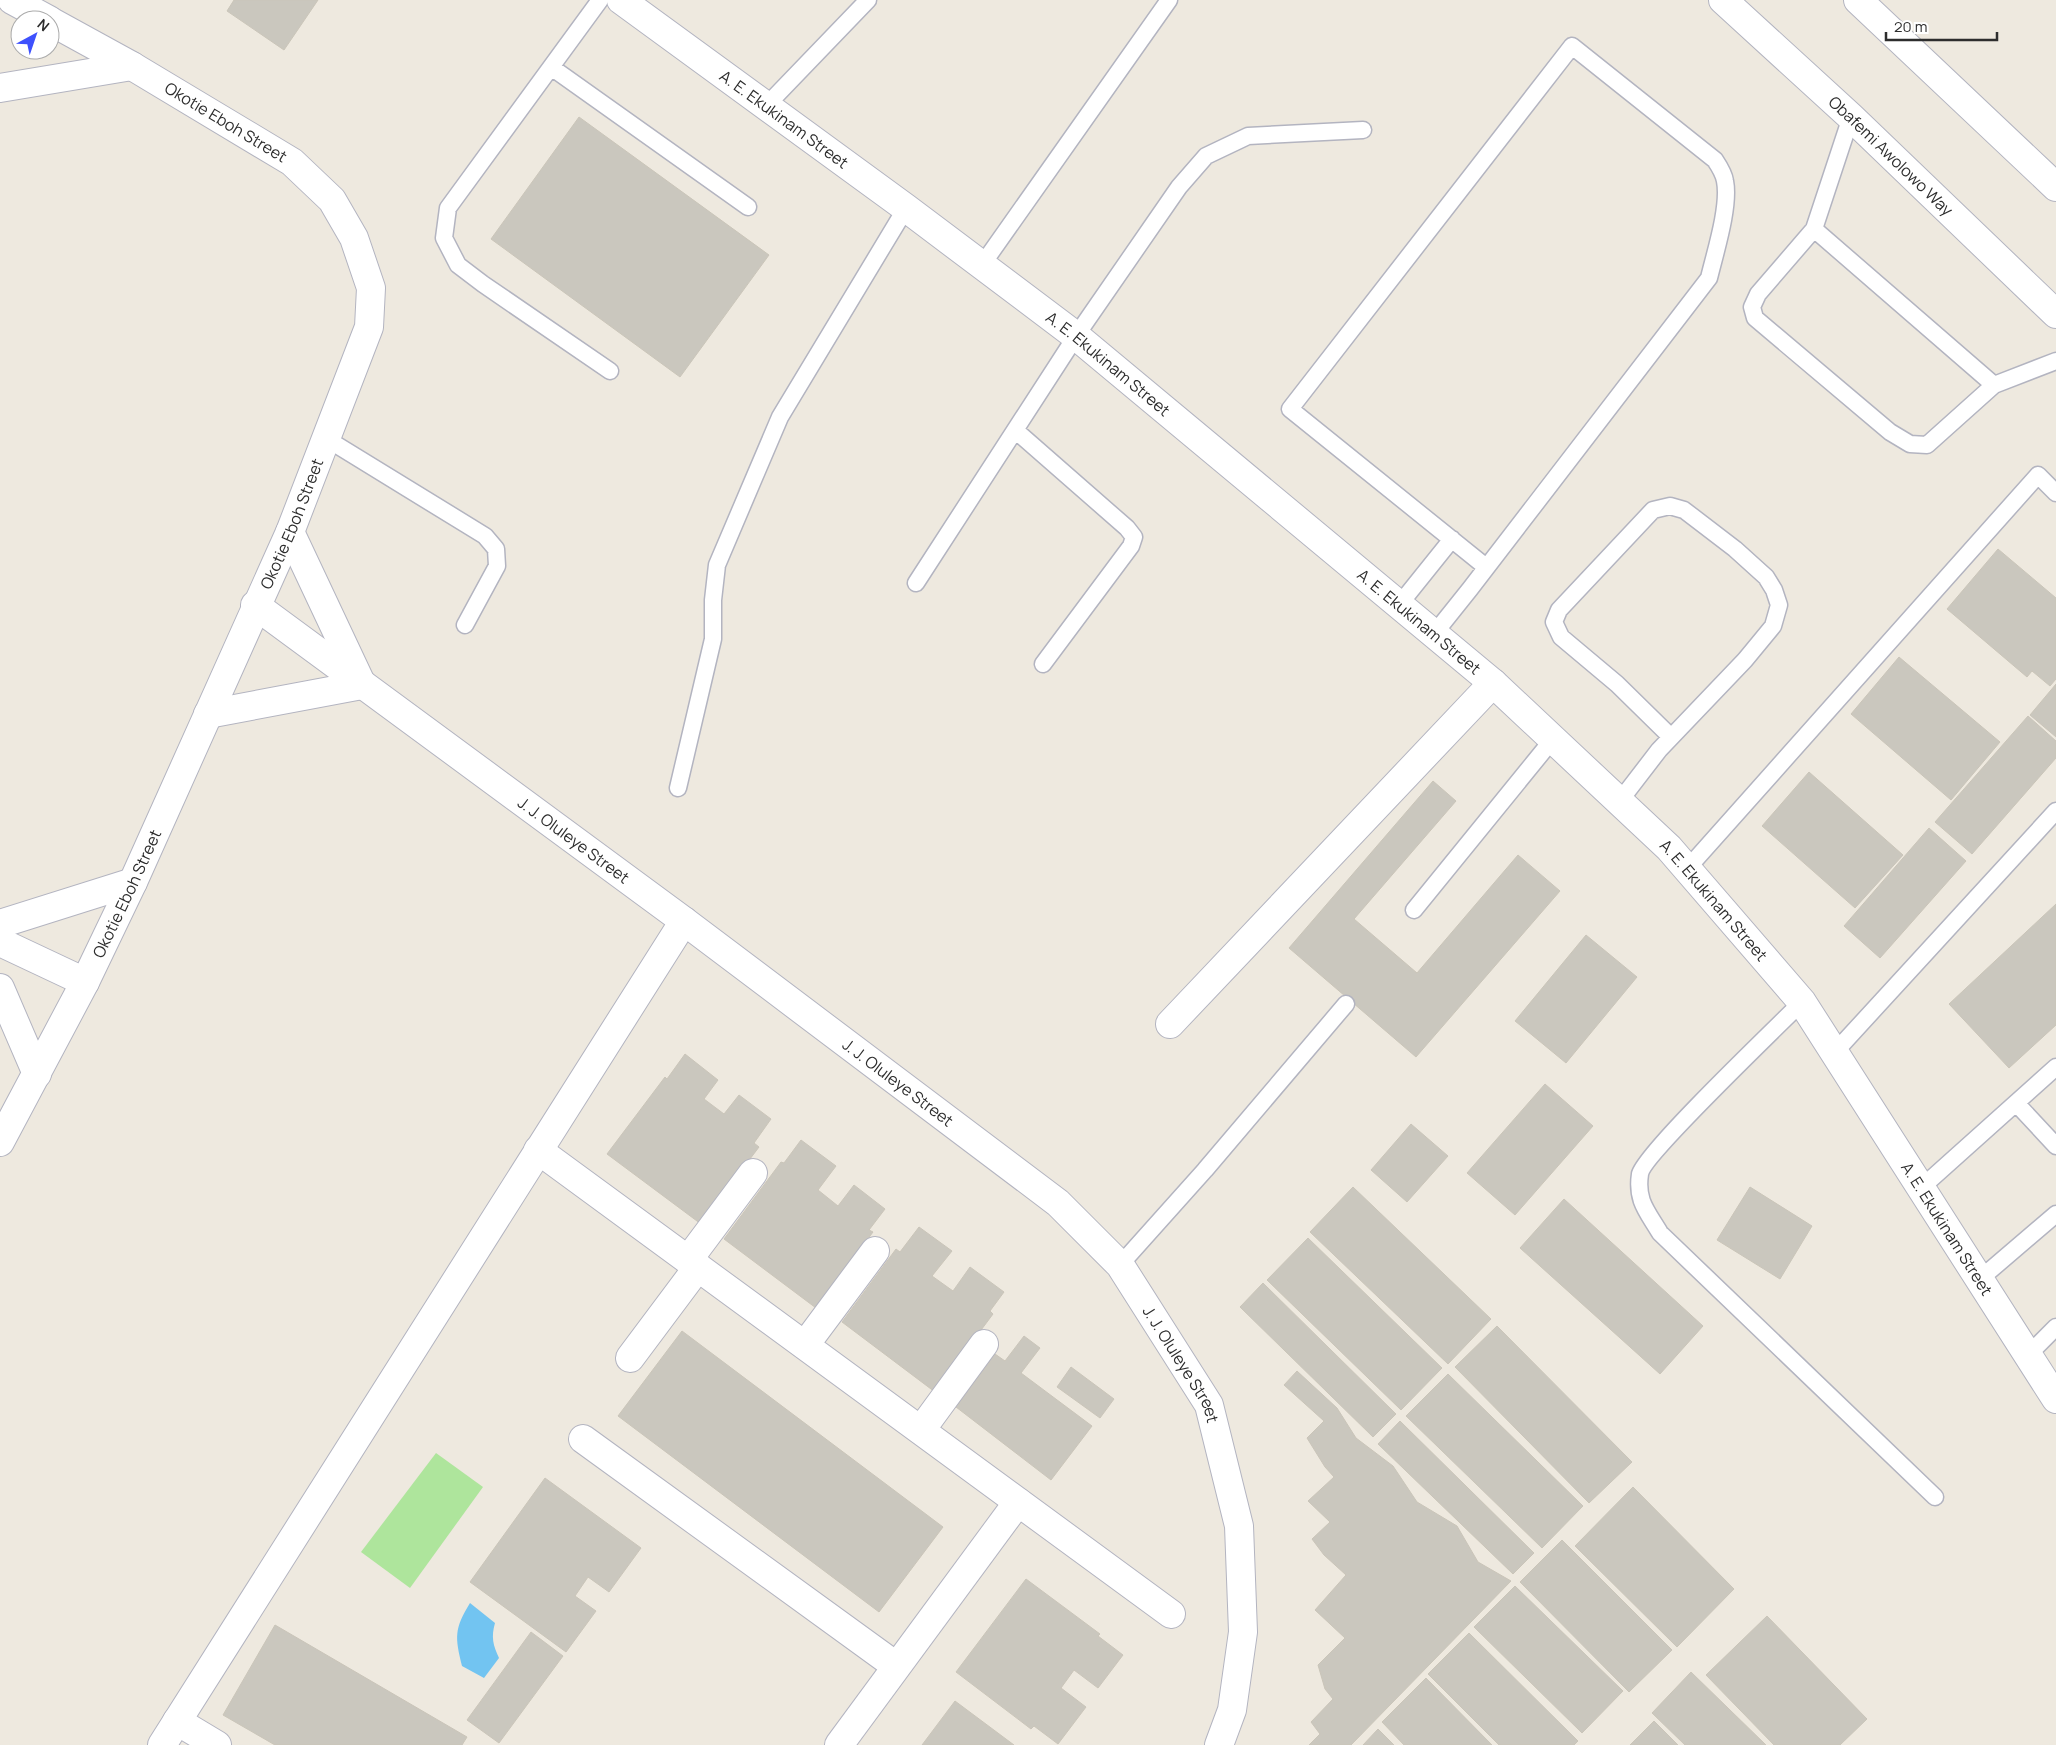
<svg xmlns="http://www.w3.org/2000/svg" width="2056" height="1745" viewBox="0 0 2056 1745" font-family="Manrope,sans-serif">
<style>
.green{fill:#aee59c}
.water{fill:#72c4f1}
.building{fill:#cac7be;stroke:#cac5b9}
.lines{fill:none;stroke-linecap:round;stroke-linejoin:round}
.lane-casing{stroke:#b3b4c0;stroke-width:19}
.street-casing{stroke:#b3b4c0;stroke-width:30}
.secondary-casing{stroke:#b3b4c0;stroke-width:30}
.lane{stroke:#fff;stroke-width:16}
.street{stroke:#fff;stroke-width:28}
.secondary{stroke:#fff;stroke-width:28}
.labels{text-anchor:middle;stroke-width:5;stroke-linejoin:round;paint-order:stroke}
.street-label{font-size:16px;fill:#2d2d2d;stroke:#fff}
</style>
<rect width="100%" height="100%" fill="#eee9df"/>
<path class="green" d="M436,1453l47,34 -73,101 -49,-36z"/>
<path class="water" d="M470,1603l25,20c-4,14 -2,22 4,35l-15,20 -22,-12c-7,-29 -8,-37 8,-63z"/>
<path class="building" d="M234,0h84l-34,50 -57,-39z
M579,117l190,138 -89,122 -189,-138z
M1998,549l58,49v81l-6,7 -18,-15 -5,6 -80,-68z
M1899,657l101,85 -49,58 -100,-86z
M2056,684v53l-26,-22z
M2028,716l28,25v17l-84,96 -37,-32z
M1809,772l94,83 -48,53 -93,-82z
M1433,781l23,20 -102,118 63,54 101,-118 42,36 -144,166 -127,-109z
M1929,828l37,33 -86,97 -36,-32z
M2056,904v121l-47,43 -60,-64z
M1586,935l51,42 -71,86 -51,-42z
M685,1054l33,26 -14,19 20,15 15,-19 32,24 -17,24 5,4 -58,77 -94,-70 58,-77 2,2z
M1545,1084l48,42 -78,89 -48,-42z
M1411,1124l37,32 -41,46 -36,-32z
M801,1140l35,26 -18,24 20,16 16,-21 31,24 -16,21 4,2 -57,76 -92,-69 57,-77 3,1z
M1353,1187l138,132 -43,45 -138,-132z
M1750,1187l62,39 -32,53 -63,-39z
M1564,1199l139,127 -43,48 -140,-126z
M919,1227l33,24 -20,25 21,15 17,-24 34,25 -14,19 3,3 -58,78 -93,-70 54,-73 4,3z
M1308,1238l134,130 -41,42 -134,-130z
M1263,1283l133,131 -23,23 -133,-130z
M1497,1326l135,136 -43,41 -134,-136z
M682,1331l261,196 -64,85 -261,-196z
M1024,1336l16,12 -19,25 71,53 -41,54 -95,-73 39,-53 10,7z
M1071,1367l43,32 -14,19 -43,-31z
M1297,1371l40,37 19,30 37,28 24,36 40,24 21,36 33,19 -160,164h-42l11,-11 -9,-12 22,-23 -8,-10 -7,-24 27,-27 -30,-28 31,-35 -22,-20 -12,-16 18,-17 -22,-21 26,-24 -9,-10 -18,-29 17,-17 -40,-36z
M1448,1374l135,132 -41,42 -136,-132z
M1400,1421l134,132 -21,21 -135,-130z
M545,1478l96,70 -32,44 -21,-15 -13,19 21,15 -30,41 -96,-70z
M1633,1487l101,102 -57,58 -102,-101z
M1562,1540l110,110 -43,42 -109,-110z
M1026,1579l74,55 -2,2 25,19 -25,33 -24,-18 -13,18 25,19 -28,37 -24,-18 -3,3 -75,-57z
M1515,1586l108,105 -41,42 -108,-106z
M1767,1616l100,103 -27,26h-66l-68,-70z
M275,1625l192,112 -5,8h-187l-52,-30z
M531,1632l32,24 -64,87 -32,-23z
M1469,1633l109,108 -4,4h-75l-71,-71z
M1691,1672l75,73h-81l-33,-32z
M1426,1678l66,67h-88l-22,-23z
M955,1701l59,44h-92z
M1654,1721l24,24h-48z
M1378,1729l16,16h-31z"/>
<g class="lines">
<defs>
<path id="lane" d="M600,0l-152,208 -4,30 14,27 25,19 127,87
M551,67l197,140
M766,106l102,-106
M1851,117l-37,112 180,156 62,-24
M1814,229l-56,65 -6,13 3,11 135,114 20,12 17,1 67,-60
M982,265l187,-265
M1015,430l112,98 7,9 -3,9 -88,118
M327,439l158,97 11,13 1,17 -32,59
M916,583l160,-247 103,-149 27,-31 42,-20 115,-6
M1399,605l53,-66
M1434,634l36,-45 239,-311c6,-25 21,-72 16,-97 -1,-7 -6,-15 -10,-21l-143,-114 -282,363 196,158
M678,788l35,-149v-39l4,-35 63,-148 126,-209
M1619,802l40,-52 86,-90 28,-34 6,-21 -5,-15 -8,-13 -31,-28 -51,-39 -14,-4 -17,4 -94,100 -5,12 7,15 56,47 54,53
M1687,869l351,-394 18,18
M1414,910l139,-171
M1802,1002c-23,23 -159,153 -162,172 -4,27 7,37 20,59l275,264
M1834,1053l222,-242
M2016,1103l40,43
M1921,1188l135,-121
M1120,1265l85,-95 141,-166
M1980,1279l76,-65
M2028,1355l28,-28"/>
<g id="street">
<path d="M12,0l37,20"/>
<path id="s1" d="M621,0l285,208 170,128 417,347 176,165 133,154 254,397"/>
<path d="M0,88l132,-22"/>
<path id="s2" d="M255,605l429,316 374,282 62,62 89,140 30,121 4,106 -11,78 -13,35"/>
<path d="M208,714l154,-29 -72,-153"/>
<path d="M0,924l133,-42"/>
<path d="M0,942l85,40"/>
<path d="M0,988l37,86"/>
<path d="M1170,1024l323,-341"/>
<path id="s3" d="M0,1142l85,-160 48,-100 157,-350 79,-205 2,-39 -17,-50 -22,-38 -40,-38 -160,-96 -82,-45"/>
<path d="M538,1150l633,464"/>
<path d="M688,1260l65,-87"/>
<path d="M805,1345l70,-94"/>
<path d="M630,1358l68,-91"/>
<path d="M921,1430l63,-86"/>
<path d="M583,1439l313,227"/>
<path d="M177,1721l40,24"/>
<path d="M162,1745l522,-824"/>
<path d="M839,1745l179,-243"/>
</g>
<g id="secondary">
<path id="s4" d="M1723,0l128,117 205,197"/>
<path d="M1858,0l198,187"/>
</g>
</defs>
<use href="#lane" class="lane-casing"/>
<use href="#street" class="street-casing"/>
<use href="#secondary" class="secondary-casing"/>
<use href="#lane" class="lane"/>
<use href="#street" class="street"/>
<use href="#secondary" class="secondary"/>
</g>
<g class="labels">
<g class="street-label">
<text dy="6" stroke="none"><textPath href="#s1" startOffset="202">A. E. Ekukinam Street</textPath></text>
<text transform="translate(226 122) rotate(31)" y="6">Okotie Eboh Street</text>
<text dy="6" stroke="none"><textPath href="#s4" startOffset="229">Obafemi Awolowo Way</textPath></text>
<text dy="6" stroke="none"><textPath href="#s1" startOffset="608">A. E. Ekukinam Street</textPath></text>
<text dy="6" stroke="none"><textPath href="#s3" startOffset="684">Okotie Eboh Street</textPath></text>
<text dy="6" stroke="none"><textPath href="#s1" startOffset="1012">A. E. Ekukinam Street</textPath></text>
<text dy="6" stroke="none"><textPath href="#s2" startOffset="396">J. J. Oluleye Street</textPath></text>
<text dy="6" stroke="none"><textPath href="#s3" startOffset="279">Okotie Eboh Street</textPath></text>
<text dy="6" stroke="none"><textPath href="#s1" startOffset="1418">A. E. Ekukinam Street</textPath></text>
<text dy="6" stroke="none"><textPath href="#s2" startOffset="801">J. J. Oluleye Street</textPath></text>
<text dy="6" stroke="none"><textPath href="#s1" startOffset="1822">A. E. Ekukinam Street</textPath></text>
<text dy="6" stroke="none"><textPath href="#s2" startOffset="1206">J. J. Oluleye Street</textPath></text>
</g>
</g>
<g transform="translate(35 35) rotate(40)"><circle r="24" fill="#ffffff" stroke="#ababab"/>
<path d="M0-4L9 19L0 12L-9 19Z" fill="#3e51fd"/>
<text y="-8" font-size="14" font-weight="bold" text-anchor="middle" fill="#2d2d2d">N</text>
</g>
<path d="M1886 32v8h111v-8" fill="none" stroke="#2d2d2d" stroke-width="2.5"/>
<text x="1894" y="32" font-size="15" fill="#2d2d2d" stroke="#ffffff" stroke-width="4" paint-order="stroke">20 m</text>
</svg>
